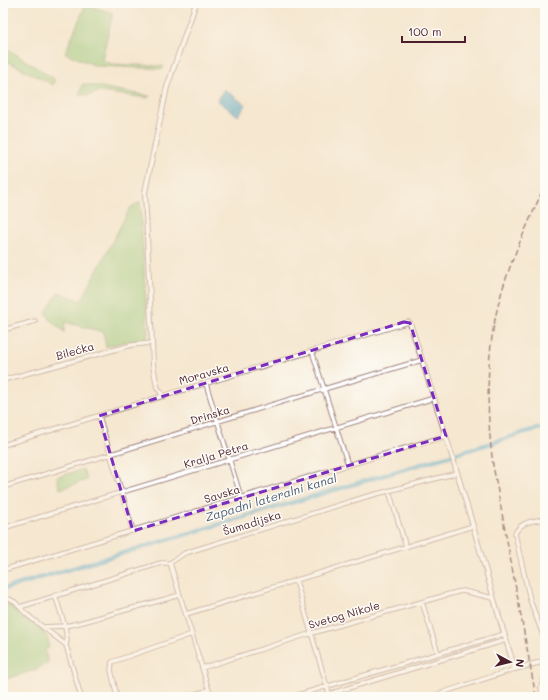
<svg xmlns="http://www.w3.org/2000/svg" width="548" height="700" viewBox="0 0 548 700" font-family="Mali,sans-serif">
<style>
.green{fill:#95c97b;stroke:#707453}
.water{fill:#4da6ca;stroke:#4c627a}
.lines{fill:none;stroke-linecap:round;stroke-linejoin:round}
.canal{stroke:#4da6ca;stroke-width:4.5}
.minor-casing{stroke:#a0837e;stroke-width:5.5}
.tertiary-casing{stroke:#a0837e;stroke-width:6}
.minor{stroke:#fff;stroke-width:3.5}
.tertiary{stroke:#fff;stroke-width:4}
.rail{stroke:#4a1f2b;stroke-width:1.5;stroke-dasharray:6 3;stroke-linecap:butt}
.marked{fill:none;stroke:#7b2cbf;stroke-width:3;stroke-dasharray:8 5;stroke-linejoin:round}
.labels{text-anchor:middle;stroke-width:3;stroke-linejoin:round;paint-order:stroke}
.street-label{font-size:11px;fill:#4a1f2b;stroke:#fdfcf7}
.water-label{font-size:12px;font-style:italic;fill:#4b5c73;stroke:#fdfcf7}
</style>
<rect width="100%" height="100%" fill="#fdfcf7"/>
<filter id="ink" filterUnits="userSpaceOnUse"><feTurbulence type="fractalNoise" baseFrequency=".025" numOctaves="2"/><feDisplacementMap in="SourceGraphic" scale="8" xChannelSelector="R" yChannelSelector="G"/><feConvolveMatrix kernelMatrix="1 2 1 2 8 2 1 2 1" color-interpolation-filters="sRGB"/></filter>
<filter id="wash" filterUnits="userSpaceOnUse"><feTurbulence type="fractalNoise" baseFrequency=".012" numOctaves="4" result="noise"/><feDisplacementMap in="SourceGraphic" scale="16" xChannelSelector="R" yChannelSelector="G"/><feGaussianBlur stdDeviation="0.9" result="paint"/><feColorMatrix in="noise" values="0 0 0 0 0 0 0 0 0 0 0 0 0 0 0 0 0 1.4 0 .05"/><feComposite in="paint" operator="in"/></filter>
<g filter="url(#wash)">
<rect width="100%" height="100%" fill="#f5e7d0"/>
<path class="green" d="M85,6l8,1 20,6 -11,46 2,2 8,3 51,2v3l-67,-3 -31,-13z
M3,46l51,33v4l-1,2 -50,-26z
M83,84l6,1 61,11 -2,2 -50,-6 -8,3h-11z
M140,202l8,132 -2,6 -23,2 -17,5 -3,-15 -38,-10 -1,10 -14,-12 -4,-8 13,-20 22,9 49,-93z
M83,469l4,11 -27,9 -3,-12z
M5,604l10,2 8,10 19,14 6,9 1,9 -4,2 3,13 -13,7 -32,10v-75z"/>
<path class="water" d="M224,89l22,16 -8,11 -21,-16z"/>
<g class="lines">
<path class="canal" d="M3,589l492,-147 30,-10 20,-5"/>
</g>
</g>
<g filter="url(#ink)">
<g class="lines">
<defs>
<path id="minor" d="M3,330l32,-9
M312,351l36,114
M3,380l129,-35 20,-2
M206,384l35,113
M99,416l34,115
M3,445l160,-49
M3,487l321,-98 98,-29
M389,491l17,56
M545,519c-11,2 -25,2 -30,15l15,66 15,41
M3,528l431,-130
M170,563l41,134
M3,570l345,-105 98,-29
M296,581l34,116
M55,595l10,31 14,-3 101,-28
M3,601l6,-2 6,3 11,12 40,31 15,52
M422,602l16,51
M20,607l141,-44h9l15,-10 180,-56 92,-24
M186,614l287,-88
M42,627l23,-1 2,14 -1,5
M202,668l110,-35 145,-41 6,-1 30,7
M117,697l-6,-27 1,-8 80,-28
M185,697l24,-7
M291,697l213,-63
M319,697l187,-57
M429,697l86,-28
M542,697l-1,-10 4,-13 -2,-12"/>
<path id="tertiary" d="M196,3l-29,84 -22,105 8,173 4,22 6,9 245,-74 2,1c22,67 43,135 63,203 14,48 27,96 42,143l30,-8"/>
</defs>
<use href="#minor" class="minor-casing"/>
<use href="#tertiary" class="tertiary-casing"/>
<use href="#minor" class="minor"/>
<use href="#tertiary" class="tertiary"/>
<path class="rail" d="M536,697l-43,-232c-8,-64 -8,-130 15,-192 10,-30 25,-59 37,-89"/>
</g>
</g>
<path d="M0 0H548V700H0ZM404,322l6,1 36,113 -313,95 -34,-115z" fill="#f5e7d0" fill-opacity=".55" fill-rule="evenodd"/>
<path class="marked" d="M404,322l6,1 36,113 -313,95 -34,-115z"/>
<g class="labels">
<g class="street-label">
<text transform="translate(75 351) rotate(-15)" y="4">Bilećka</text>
<text transform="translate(204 374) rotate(-16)" y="4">Moravska</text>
<text transform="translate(210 415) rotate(-17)" y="4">Drinska</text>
<text transform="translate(216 455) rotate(-17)" y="4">Kralja Petra</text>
<text transform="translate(222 494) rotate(-17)" y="4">Savska</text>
<text transform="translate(252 523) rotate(-17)" y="4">Šumadijska</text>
<text transform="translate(344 615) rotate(-16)" y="4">Svetog Nikole</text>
</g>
<g class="water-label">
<text transform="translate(271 498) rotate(-17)" y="4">Zapadni lateralni kanal</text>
</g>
</g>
<rect width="548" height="700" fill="none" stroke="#fdfcf7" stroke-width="16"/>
<g transform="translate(510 662) rotate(97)" stroke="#fdfcf7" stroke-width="3" paint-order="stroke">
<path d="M0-3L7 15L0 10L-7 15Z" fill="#4a1f2b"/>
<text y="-6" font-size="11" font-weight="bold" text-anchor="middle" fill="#4a1f2b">N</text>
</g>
<path d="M402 36v6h63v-6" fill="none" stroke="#4a1f2b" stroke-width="2"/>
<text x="408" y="36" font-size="12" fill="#4a1f2b" stroke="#fdfcf7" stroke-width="3" paint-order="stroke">100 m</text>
</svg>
